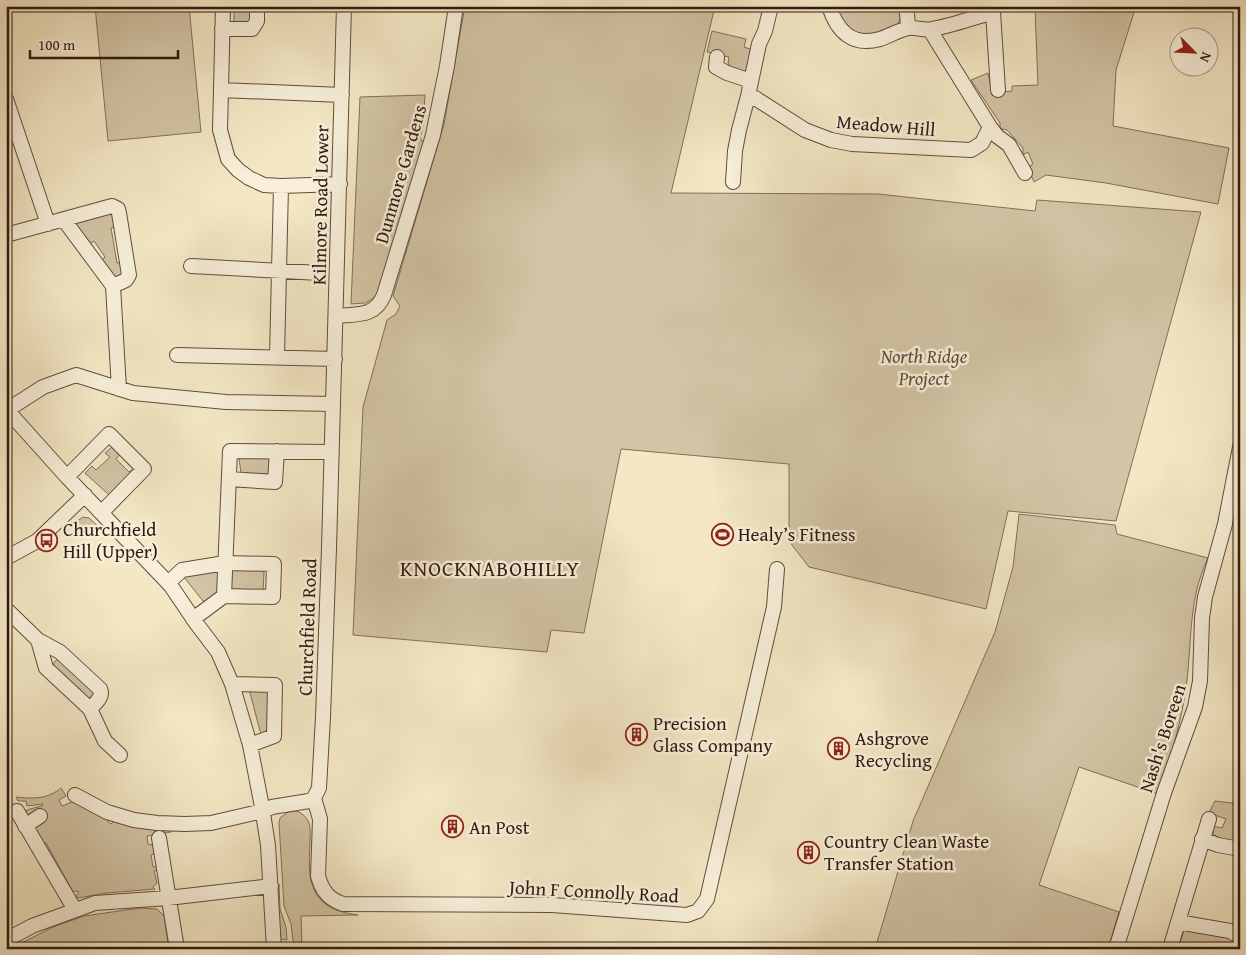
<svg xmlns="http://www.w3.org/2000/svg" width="1246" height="955" viewBox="0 0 1246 955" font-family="'Gentium Book Plus',serif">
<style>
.green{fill:#d2c4a5;stroke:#826e5a}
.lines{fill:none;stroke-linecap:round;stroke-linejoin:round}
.minor-casing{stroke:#624c3d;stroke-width:16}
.minor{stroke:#f7efd9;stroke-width:14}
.labels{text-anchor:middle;stroke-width:5;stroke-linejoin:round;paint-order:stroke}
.street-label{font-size:19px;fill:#311910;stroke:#f7efd9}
.park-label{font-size:19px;font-style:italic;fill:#614c3d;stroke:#f7efd9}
.poi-label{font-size:19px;fill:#311910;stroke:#f7efd9;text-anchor:start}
.quarter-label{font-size:21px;letter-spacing:1px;fill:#311910;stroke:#f7efd9}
</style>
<rect width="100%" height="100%" fill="#f3e7c4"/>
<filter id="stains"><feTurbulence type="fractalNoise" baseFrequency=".004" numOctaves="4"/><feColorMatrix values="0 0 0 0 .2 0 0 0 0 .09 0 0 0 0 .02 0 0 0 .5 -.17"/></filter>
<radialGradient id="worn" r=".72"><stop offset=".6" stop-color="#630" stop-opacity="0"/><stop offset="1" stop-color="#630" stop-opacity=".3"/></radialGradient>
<path class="green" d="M95,6h94l12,126 -93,9z
M234,6h18l-3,17h-15z
M465,6h250l-44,187 207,1 157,17 2,-11 164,12 -85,309 -108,-10 -22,98 -177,-42 -20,-26v-77l-168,-15 -37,184 -33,-3 -4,22 -194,-17 10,-228 24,-87 9,-6 4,-8 -7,-10 51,-172z
M835,6h68c-2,6 -2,14 -6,19 -11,13 -42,13 -54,-1 -3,-5 -6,-12 -8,-18z
M1006,6h130l-20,64 -3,56 116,22 -11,56 -112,-21 -60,-8 -12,7 -6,-15 5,-3 -5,-12 -5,3v-7l-16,-18 -5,-1 -2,-2v-4l-29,-43 17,-7 4,20 20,-2v-5l26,-1 -3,-75h-29z
M712,31l34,8 -2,8 9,3 -7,25 -12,-3 -6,-9 1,-6 -22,-5z
M425,95l-2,31 -3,12 4,6 -16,55 -32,98 -11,6 -14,1 9,-207z
M111,211l8,15 -8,2 6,35 7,-1 1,10 -9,7 -16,-17 5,-5 -11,-16 -6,4 -14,-21 1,-3z
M112,447l8,7 -4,5 13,13 5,-4 4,3 -11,6 -18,18 -24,-22 7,-7 4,4 14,-13 -5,-4z
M242,456h29l-1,18 -29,-1 -2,-15z
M1019,514l96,11 2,9 91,24c-22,45 -15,95 -24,143 -6,32 -15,62 -26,93l-79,-27 -40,118 80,27 -11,37h-233l38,-128 82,-189 18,-65z
M83,517l6,1 13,12 -29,-6z
M216,568l6,6 -5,22 -9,6 -5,-1 -20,-25z
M233,569h26l5,3 -1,20 -29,-1 -5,-4 2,-16z
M59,657l37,36 -7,7 -38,-34z
M249,689h19l2,44 -6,3 -4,-5z
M61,788l5,8 -7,4 3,6 12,-5 34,16v5l3,2 4,-4 58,8 -2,4 -24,4 1,8 8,2 2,6 -7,3 2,12 7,-1 1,3 -7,2 3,12 -4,4 2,2 -48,4 -29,5 -2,-2 3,-4 -3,-1 -3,1 -27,-49h-3l-8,-14 1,-5 -13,-12 7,-3 12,-3 1,-2 -16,2 -1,-5h-8l-2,-4c17,2 32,2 45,-9z
M1215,801l25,3v43c-12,-4 -28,-5 -28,-21l10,2 4,-9 -17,-6z
M297,811c5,3 9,5 11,10 3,5 2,13 2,19 -1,29 -5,59 29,71 6,2 13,3 19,4l-57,1 1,33h-8l-3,-25 -7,-18 -5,-83 1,-5 8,-6z
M277,884h2l1,25 6,18 1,13 -7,-1z
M140,908l17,1 7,7 5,33h-159l43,-22 31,-11z
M1184,930l43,7 5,3 8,9h-62z"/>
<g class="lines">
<defs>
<path id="minor" d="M223,6l-3,124 8,29 10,11 11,8 15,7 17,1 59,-2
M829,6c8,25 23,41 51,33 9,-3 19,-9 29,-11 7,-1 15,3 23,1 18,-3 37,-10 55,-15l6,-2v-6
M993,12l5,78
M908,28l-1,-16 2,-6
M222,29h30l5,-8v-15
M717,57l-1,10 11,6 24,8
M221,90l121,5
M748,96l7,2 50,32 26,10 21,4 119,6 11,-7 8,-16 -60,-97
M6,99l42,125
M990,127l7,9 12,9 16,28
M733,182l2,-31 4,-21 9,-34 11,-52 6,-13 6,-25
M64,220l49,66 6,103
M6,235l106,-29 6,3 1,4 10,62 -3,5 -13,6
M191,266l129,7
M337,316c21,-2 38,1 47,-21l49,-160 14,-69 9,-60
M177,355l158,4
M277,357l4,-171
M6,409l61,68 104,109 25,37 22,29 14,32 18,61 12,62 6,38 6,104
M7,410l36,-23 33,-12 57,18 93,9 107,2
M67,477l42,-43 35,35 -42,43
M229,479l46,3 2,-31
M6,558l31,-17 48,-46
M168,583l14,-13 43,-7 49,1 -1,33 -49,-1
M6,609l32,31 8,28 44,41 15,32 15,14
M193,619l31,-23 6,-145 102,1
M38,640l22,12 40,37c4,8 -5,14 -10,20
M232,684l43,1 -1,51 -24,9
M75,795l32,17 27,8 23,3 28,1 26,-1 52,-12 9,-4 37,-6 5,-3 5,-10 4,-71 6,-169 15,-542
M314,798l6,21 -2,57c4,14 10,23 25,28l209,1 135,10 11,-4 9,-12 67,-292 3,-38
M17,811l58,99
M25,826l15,-10
M159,838l18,111
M1202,839l16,6 22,4
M1178,922l52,9 10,6
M6,940l26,-14 63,-23 73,-5 103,-12
M1172,942l37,-123
M1116,949l48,-156 31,-86 5,-26 2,-63 3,-21 20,-73 15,-77"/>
</defs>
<use href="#minor" class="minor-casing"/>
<use href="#minor" class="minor"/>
</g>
<defs>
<symbol id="stadium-ring" viewBox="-11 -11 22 22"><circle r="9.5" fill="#f7efd9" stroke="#8f2418" stroke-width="1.5"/><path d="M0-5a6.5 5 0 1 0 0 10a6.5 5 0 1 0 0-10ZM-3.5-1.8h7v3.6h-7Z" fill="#8f2418"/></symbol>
<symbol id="bus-ring" viewBox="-11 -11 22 22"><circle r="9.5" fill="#f7efd9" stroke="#8f2418" stroke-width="1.5"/><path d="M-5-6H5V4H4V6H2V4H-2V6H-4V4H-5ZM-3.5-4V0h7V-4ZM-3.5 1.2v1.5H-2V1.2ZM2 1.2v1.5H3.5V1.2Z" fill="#8f2418"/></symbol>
<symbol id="building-ring" viewBox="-11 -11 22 22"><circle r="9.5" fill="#f7efd9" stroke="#8f2418" stroke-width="1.5"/><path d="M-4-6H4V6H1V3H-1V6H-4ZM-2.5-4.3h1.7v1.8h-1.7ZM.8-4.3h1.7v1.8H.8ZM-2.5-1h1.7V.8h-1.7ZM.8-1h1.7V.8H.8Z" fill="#8f2418"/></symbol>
</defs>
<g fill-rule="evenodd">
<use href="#stadium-ring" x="710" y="522" width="25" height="25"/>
<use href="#bus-ring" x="34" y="528" width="25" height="25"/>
<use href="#building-ring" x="624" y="722" width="25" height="25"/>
<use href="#building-ring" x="826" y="736" width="25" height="25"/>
<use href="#building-ring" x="440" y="814" width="25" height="25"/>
<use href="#building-ring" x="796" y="840" width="25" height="25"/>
</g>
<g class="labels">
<g class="street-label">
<text transform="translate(886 125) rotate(5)" y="7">Meadow Hill</text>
<text transform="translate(400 174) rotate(-74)" y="7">Dunmore Gardens</text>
<text transform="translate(320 205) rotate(-89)" y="7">Kilmore Road Lower</text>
<text transform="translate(307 627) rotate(-88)" y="7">Churchfield Road</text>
<text transform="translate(1162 738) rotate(-72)" y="7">Nash's Boreen</text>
<text transform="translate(594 891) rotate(3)" y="7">John F Connolly Road</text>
</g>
<g class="park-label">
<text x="924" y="363">North Ridge<tspan x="924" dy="22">Project</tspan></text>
</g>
<g class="poi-label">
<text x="63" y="536">Churchfield<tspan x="63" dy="22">Hill (Upper)</tspan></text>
<text x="738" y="541">Healy’s Fitness</text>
<text x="653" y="730">Precision<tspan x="653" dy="22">Glass Company</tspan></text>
<text x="855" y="745">Ashgrove<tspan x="855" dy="22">Recycling</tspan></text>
<text x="469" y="834">An Post</text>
<text x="824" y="848">Country Clean Waste<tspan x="824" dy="22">Transfer Station</tspan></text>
</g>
<g class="quarter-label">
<text x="490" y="576">KNOCKNABOHILLY</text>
</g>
</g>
<rect width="1246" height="955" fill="none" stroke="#f3e7c4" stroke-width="25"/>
<rect x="8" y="8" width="1231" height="940" fill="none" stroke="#311910" stroke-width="2.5"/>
<rect x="12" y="12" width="1221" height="930" fill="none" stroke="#311910"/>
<g transform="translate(1194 52) rotate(114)"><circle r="24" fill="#f7efd9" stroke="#a89989"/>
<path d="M0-4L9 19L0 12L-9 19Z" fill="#8f2418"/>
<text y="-8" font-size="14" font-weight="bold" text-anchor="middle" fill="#311910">N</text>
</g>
<path d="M30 50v8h148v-8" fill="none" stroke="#311910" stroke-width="2.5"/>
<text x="38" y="50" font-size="15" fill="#311910" stroke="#f7efd9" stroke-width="4" paint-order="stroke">100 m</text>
<rect width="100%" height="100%" filter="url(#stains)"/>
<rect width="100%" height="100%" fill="url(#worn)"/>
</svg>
